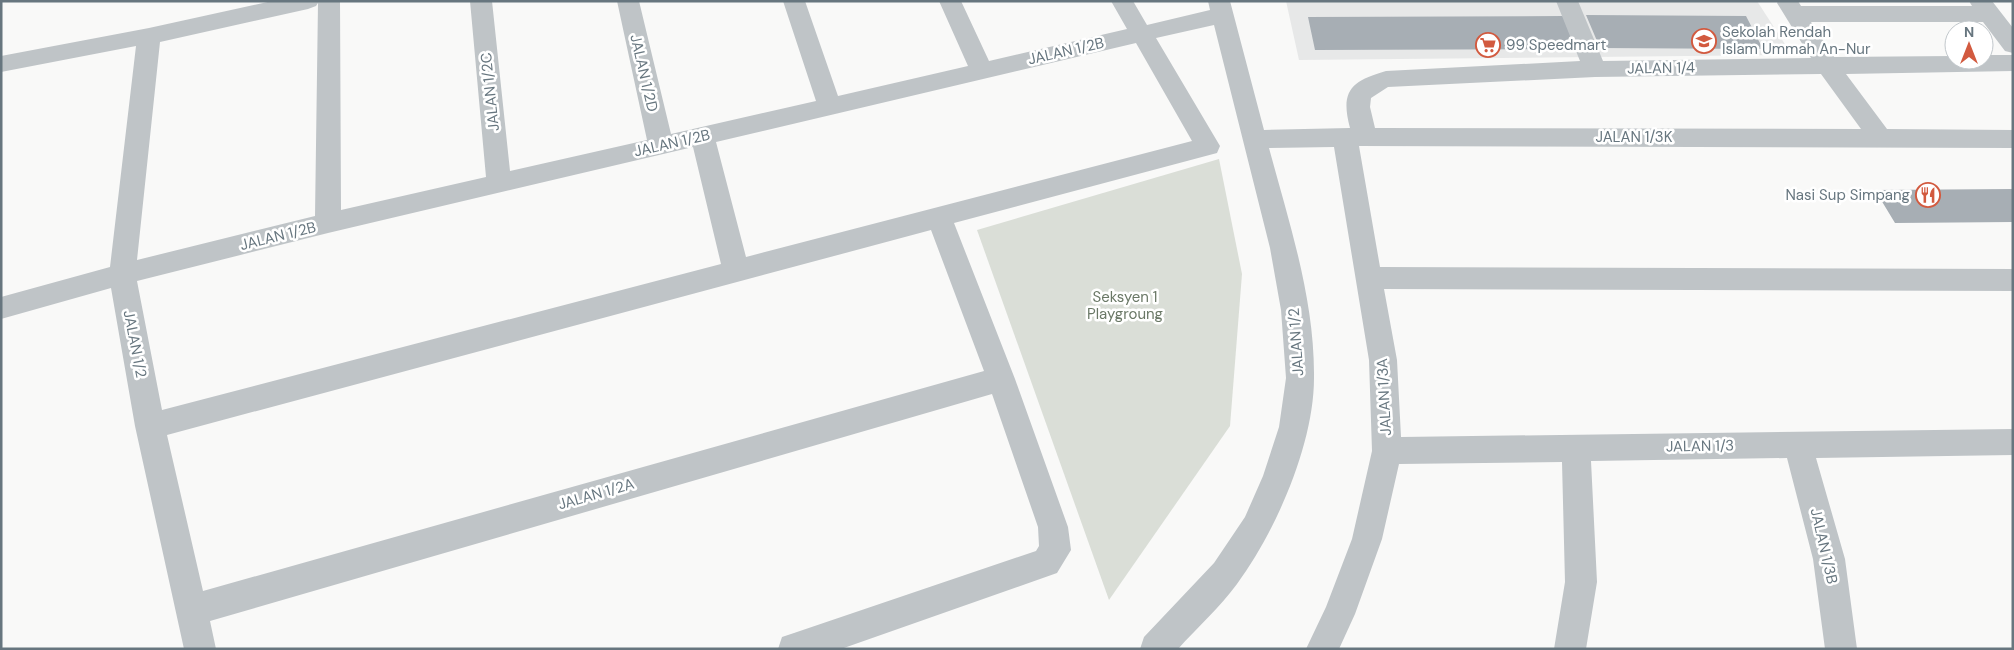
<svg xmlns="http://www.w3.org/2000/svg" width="2014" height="650" viewBox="0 0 2014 650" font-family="'DM Sans',sans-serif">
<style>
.built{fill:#e7e8e8}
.green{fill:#daded7}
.building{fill:#a7aeb4}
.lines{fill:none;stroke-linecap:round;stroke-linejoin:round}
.minor{fill:#bfc4c7;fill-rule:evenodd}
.labels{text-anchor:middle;stroke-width:5;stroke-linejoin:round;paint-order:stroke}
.poi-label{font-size:15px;fill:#67767f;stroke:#fff;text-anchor:start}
.street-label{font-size:15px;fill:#67767f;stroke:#fff}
.park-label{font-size:15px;fill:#6a7866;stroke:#fff}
</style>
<rect width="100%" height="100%" fill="#f9f9f8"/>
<path class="built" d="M1286,1h471l35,54 -493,5z"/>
<path class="green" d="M1219,159l23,115 -12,152 -121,174 -132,-370z"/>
<path class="building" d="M1586,15l160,1 17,33 -163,-1z
M1563,16l15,33 -263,1 -7,-33z
M2013,189v33l-118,1 -20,-33z"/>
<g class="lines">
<path class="minor" d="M272,1h68l1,209 145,-33 -16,-176h22l18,170 137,-31 -30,-139h22l32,133 145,-33 -33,-100h22l33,95 130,-30 -29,-65h22l28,60 138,-32 -16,-28h22l14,24 63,-15 -2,-9h22l34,129 86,-2c-10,-37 1,-47 36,-57l194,-10 -24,-60h22l25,60 208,-3 -34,-55 1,-2h20l3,5h171l-3,-5h23l21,27v25l-8,-2 -22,-29h-172l23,35 120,-1v4h30v-5h29v16l-167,3 41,55 126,1v18l-654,-2 21,121 633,2v22l-629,-2 13,71 4,77 612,-8v26l-197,3 29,101 12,90h-32l-12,-90 -26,-101 -196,3 6,121 -11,67h-32l11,-67 -3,-120 -163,2 -17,75 -27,75 -16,35h-33l20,-42 26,-68 20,-88 -3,-91 -35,-213 -65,1c20,74 46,152 45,230 0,66 -38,153 -77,206 -17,23 -40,44 -59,65h-38l4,-12 70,-74 31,-46 18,-41 16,-49 7,-49 -5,-68 -11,-62 -56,-223 -58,13 64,108 -3,7 -263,70 61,156 53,148 3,23 -14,23 -216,76h-63l4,-12 12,-4 242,-82 3,-5 -1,-19 -46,-133 -782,227 6,28h-32l-49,-223 -24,-138 -110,31v-22l109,-30 26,-221 -135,26v-16l148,-28zM318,3l-3,213 -178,44 23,-218 148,-33 8,-3zM1136,43l56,98 -446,116 -30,-115zM1821,74l40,55 -486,-1 -5,-21 1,-9 17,-11 207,-10zM693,147l28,117 -559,146 -25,-129 191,-48zM931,230l53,141 -781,220 -36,-156z"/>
</g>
<defs>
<symbol id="school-ring" viewBox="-11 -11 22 22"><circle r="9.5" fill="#fff" stroke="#d25a3f" stroke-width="1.5"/><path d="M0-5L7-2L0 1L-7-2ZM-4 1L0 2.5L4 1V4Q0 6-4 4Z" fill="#d25a3f"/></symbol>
<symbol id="supermarket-ring" viewBox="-11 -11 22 22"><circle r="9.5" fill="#fff" stroke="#d25a3f" stroke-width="1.5"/><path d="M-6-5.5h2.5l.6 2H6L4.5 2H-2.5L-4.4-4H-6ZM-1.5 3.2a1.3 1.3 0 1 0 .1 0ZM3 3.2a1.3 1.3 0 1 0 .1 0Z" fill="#d25a3f"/></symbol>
<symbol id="restaurant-ring" viewBox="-11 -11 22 22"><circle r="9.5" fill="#fff" stroke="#d25a3f" stroke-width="1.5"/><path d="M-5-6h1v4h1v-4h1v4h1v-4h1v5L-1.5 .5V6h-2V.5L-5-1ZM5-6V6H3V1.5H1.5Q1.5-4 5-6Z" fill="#d25a3f"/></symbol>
</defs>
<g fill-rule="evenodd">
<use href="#school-ring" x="1690" y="27" width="28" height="28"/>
<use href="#supermarket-ring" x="1474" y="31" width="28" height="28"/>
<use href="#restaurant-ring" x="1914" y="181" width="28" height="28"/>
</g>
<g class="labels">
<g class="poi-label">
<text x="1722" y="37">Sekolah Rendah<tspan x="1722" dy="17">Islam Ummah An-Nur</tspan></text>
<text x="1506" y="50">99 Speedmart</text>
<text x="1910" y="200" text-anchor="end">Nasi Sup Simpang</text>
</g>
<g class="street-label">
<text transform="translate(1066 51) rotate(-13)" y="5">JALAN 1/2B</text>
<text transform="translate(1661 68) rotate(-1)" y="5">JALAN 1/4</text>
<text transform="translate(644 73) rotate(77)" y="5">JALAN 1/2D</text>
<text transform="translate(490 92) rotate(-96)" y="5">JALAN 1/2C</text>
<text x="1634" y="142">JALAN 1/3K</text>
<text transform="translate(672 143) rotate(-13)" y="5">JALAN 1/2B</text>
<text transform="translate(278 236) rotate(-14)" y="5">JALAN 1/2B</text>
<text transform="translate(1296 342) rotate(-94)" y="5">JALAN 1/2</text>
<text transform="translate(135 344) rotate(79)" y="5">JALAN 1/2</text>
<text transform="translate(1384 397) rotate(-93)" y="5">JALAN 1/3A</text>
<text transform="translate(1700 446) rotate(-1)" y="5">JALAN 1/3</text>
<text transform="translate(596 494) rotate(-16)" y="5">JALAN 1/2A</text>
<text transform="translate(1824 546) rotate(77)" y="5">JALAN 1/3B</text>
</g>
<g class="park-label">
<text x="1125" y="302">Seksyen 1<tspan x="1125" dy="17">Playgroung</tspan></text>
</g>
</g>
<rect width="2014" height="650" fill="none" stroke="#67767f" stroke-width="5"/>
<g transform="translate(1969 45)"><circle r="24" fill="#ffffff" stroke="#c2c8cc"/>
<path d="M0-4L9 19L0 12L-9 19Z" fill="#d25a3f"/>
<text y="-8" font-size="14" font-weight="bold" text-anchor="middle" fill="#67767f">N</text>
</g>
</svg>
